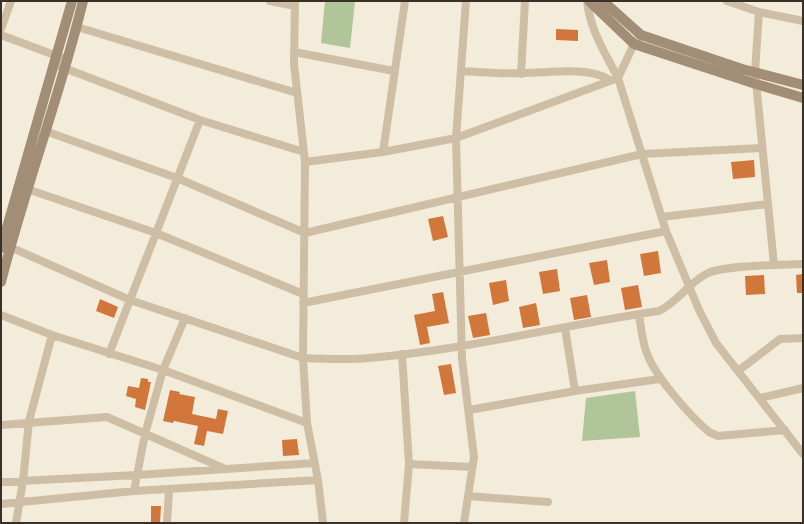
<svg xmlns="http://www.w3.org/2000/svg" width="804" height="524" viewBox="0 0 804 524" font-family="'Alegreya Sans',sans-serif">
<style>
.green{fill:#b0c599}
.building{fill:#d1773c}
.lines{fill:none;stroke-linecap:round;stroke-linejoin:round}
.street{stroke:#cebea6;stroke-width:8}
.secondary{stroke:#a28d77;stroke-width:10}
</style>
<rect width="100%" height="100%" fill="#f4ecdb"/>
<path class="green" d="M325,1h30l-5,47 -29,-5z
M635,391l5,46 -58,4 4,-43z"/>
<path class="building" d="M556,29l22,1v11l-22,-1z
M754,160l1,17 -22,2 -2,-17z
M443,216l5,21 -15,4 -5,-22z
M658,251l3,22 -17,3 -4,-22z
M607,260l3,22 -16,3 -5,-22z
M557,269l3,22 -17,3 -4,-22z
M803,274v19h-6l-1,-18z
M764,275l1,19 -19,1 -1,-19z
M506,280l3,21 -16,4 -4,-22z
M638,285l4,22 -17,3 -4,-22z
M443,292l6,31 -22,4 3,16 -10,2 -6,-30 21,-4 -3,-17z
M587,295l4,22 -17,3 -4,-22z
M100,299l18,8 -4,11 -18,-7z
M536,303l4,22 -17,3 -4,-21z
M486,313l4,22 -17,3 -5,-22z
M451,364l5,29 -12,2 -6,-29z
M141,378l7,1v3h3l-6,28 -10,-3 1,-8 -10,-3 2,-10 11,2z
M170,390l10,2 -1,2 16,3 -3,17 24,5 2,-10 10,2 -5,23 -16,-3 -3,15 -10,-2 4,-18 -24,-5 -1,2 -10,-2z
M297,439l2,16 -16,1 -1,-16z
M151,506h10l-1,17h-9z"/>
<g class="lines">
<path class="street" d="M270,1l25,5
M295,1l-1,63 11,98 -2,196 4,65 11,57 5,43
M727,1l32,11 44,9
M759,12l-4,60 19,193
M77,27l220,66
M1,29l10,-28
M1,35l67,25
M641,35l-7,9 -16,34 48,153 33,79 17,33 87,111
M294,52l100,19
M59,66l141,54 104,32
M461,71c21,1 41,3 62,2 25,0 65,-7 87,7
M521,74l4,-73
M45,131l132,47 128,55 337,-79 120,-6
M383,152l22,-151
M305,162l78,-10 73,-14 162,-60c-13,-25 -28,-48 -31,-77
M27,189l129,44 147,61
M662,217l106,-13
M10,247l120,53 173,58c22,1 45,2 66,0 98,-8 193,-33 290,-47 19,-9 29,-28 49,-38 18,-8 73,-8 95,-9
M303,303l363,-72
M639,314c2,14 3,29 9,42 8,21 43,61 61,76l9,4 67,-6
M1,315l51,20 111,35 144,53
M565,328l10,63
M109,354l91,-234
M402,354l7,110 -5,59
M738,371l42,-32 23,-1
M760,398l43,-10
M469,410l106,-19 85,-12
M1,425l106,-8 116,51
M409,464l63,3
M1,482l136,-7 178,-12
M134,491l11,-57 18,-64 22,-52
M468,496l80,6
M1,504l133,-13 184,-11
M16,523l7,-42 6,-60 23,-86
M167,523l2,-33
M464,523l10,-66 -12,-98 -6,-221 10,-137"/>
<path class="secondary" d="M589,1l45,43 122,40 47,14
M603,1l38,34 101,34 61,16
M1,248l71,-247
M1,282c24,-95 59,-186 82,-281"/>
</g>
<rect width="804" height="524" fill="none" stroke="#393027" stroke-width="4"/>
</svg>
